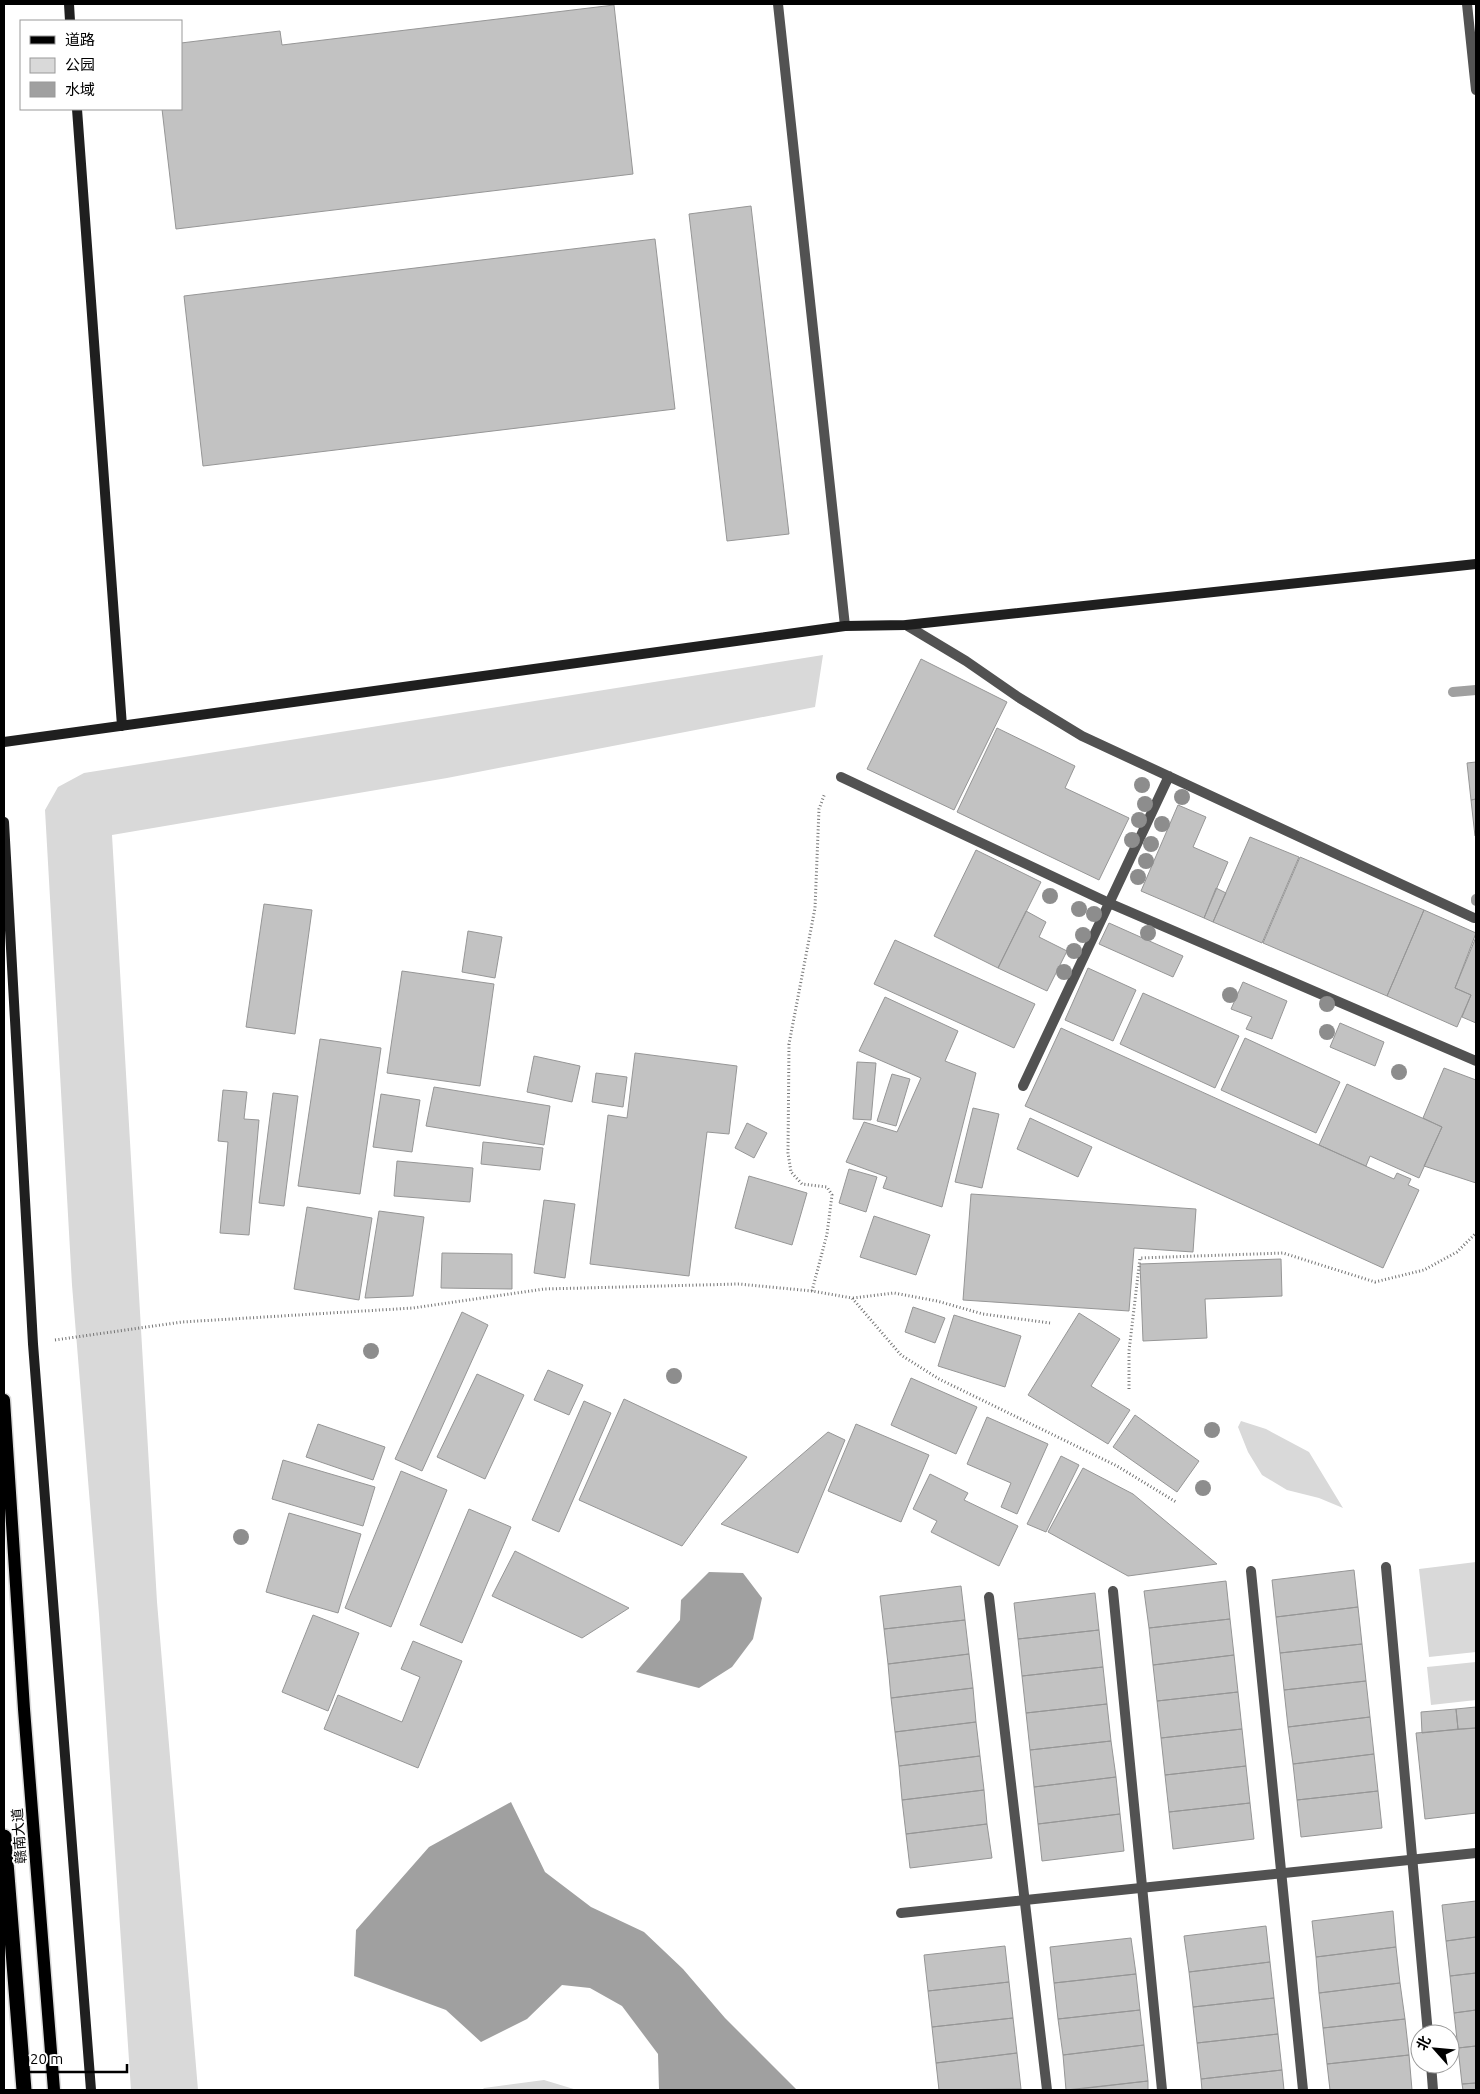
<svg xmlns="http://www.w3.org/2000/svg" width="1480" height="2094" viewBox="0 0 1480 2094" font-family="Ubuntu,'Noto Sans SC',sans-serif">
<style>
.green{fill:#d9d9d9}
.water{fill:#a0a0a0}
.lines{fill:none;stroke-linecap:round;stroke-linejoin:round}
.stream{stroke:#a0a0a0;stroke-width:10}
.building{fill:#c2c2c2;stroke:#969696}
.primary-casing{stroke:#dbdbdb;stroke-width:15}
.highway-casing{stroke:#dbdbdb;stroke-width:18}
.path{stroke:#747474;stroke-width:3;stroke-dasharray:1 2.5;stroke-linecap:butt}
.lane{stroke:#525252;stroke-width:10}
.street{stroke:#525252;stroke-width:10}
.secondary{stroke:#1f1f1f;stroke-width:10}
.primary{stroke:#000;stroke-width:12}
.highway{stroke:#000;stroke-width:15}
.tree{fill:#8d8d8d}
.labels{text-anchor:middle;stroke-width:4;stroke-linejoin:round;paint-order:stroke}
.street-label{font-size:14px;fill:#000;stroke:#fff}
</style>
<rect width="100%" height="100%" fill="#fff"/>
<path class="green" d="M823,655l-8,52 -368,71 -335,57 45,767 41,488h-67l-32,-476 -27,-329 -27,-475 13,-23 26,-14z
M1241,1421l25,8 43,23 34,56 -24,-10 -32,-8 -25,-15 -14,-23 -10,-25z
M1476,1562v90l-47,5 -10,-88z
M1476,1662v38l-45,5 -4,-38z
M544,2080l33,10h-95l2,-2z"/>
<path class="water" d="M709,1572l34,1 19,25 -9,41 -21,28 -33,21 -63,-16 44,-52 1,-20z
M511,1802l34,70 46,35 53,25 39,37 42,49 72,72h-138l-1,-36 -36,-48 -32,-18 -28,-3 -35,34 -46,23 -35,-32 -92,-34 2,-46 73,-83z"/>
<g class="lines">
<path class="stream" d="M1453,692l23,-2
M1476,899v2"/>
</g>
<path class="building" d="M614,5l19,169 -457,55 -14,-120h19v-66l99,-12 2,14z
M751,206l38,328 -62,7 -38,-327z
M655,239l20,170 -472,57 -19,-170z
M921,659l86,43 -53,108 -87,-41z
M997,728l78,38 -10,22 64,30 -30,62 -142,-68z
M1476,762v37l-5,1 -4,-37z
M1476,799v37h-1l-4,-36z
M1178,805l28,12 -13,30 35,15 -24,56 -63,-27z
M1250,837l49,20 -37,86 -49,-21z
M976,850l65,32 -43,86 -64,-32z
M1300,857l124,53 -37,86 -124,-53z
M1216,888l10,5 -13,29 -9,-4z
M264,904l48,6 -17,124 -49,-7z
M1424,910l52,23 -21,55 16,7 -14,32 -70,-31z
M1026,911l20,11 -7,15 28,14 -20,40 -49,-23z
M1109,923l74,33 -10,21 -74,-33z
M468,931l34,6 -7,41 -33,-6z
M1476,937v86l-14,-6 9,-22 -16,-7z
M895,940l140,64 -21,44 -140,-64z
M1088,968l48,22 -23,51 -48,-21z
M402,971l92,13 -14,102 -93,-13z
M1243,982l44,19 -15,38 -26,-10 6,-12 -21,-8z
M1143,993l96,43 -24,52 -95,-44z
M885,997l73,34 -13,30 31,12 -34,134 -59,-19 4,-11 -41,-15 18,-40 33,10 24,-54 -62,-27z
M1340,1023l44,19 -9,24 -45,-19z
M1061,1028l333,151 3,-6 14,6 -3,6 11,5 -36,78 -358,-162z
M1245,1038l95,44 -24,51 -95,-43z
M320,1039l61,9 -21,146 -62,-8z
M635,1053l102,13 -8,68 -22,-2 -18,144 -99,-12 18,-149 19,3z
M534,1056l46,10 -8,36 -45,-10z
M857,1062l19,1 -5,57 -18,-1z
M1444,1068l32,12v103l-52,-17 18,-39 -19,-9z
M596,1073l31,4 -4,30 -31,-5z
M892,1074l18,5 -14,47 -19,-5z
M1347,1084l95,43 -23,51 -49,-22 -4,10 -47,-21z
M434,1087l116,19 -6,39 -118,-19z
M223,1090l24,2 -3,27 15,1 -10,115 -29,-2 8,-91 -10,-1z
M273,1093l25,3 -14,110 -25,-3z
M381,1094l39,6 -8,52 -39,-5z
M973,1108l26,6 -17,74 -27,-6z
M1030,1118l62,29 -14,30 -61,-28z
M747,1123l20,10 -13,25 -19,-10z
M483,1142l60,6 -3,22 -59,-6z
M397,1161l76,7 -3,34 -76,-6z
M849,1169l28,8 -11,35 -27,-9z
M749,1176l58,17 -15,52 -57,-17z
M971,1194l225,15 -3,43 -59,-4 -5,63 -166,-11z
M544,1200l31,4 -10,74 -31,-5z
M307,1207l65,11 -13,82 -65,-11z
M379,1211l45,6 -11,79 -48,2z
M874,1216l56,19 -14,40 -56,-18z
M442,1253l70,1v35l-71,-1z
M1281,1259l1,37 -77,3 2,39 -64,3 -3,-77z
M913,1307l32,11 -10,25 -30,-11z
M462,1312l26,13 -66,146 -27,-12z
M1079,1313l41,26 -29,47 39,24 -22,34 -80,-49z
M954,1315l67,21 -16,51 -67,-21z
M548,1370l35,15 -14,30 -35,-15z
M477,1374l47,21 -39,84 -48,-22z
M911,1378l66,29 -21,47 -65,-29z
M624,1399l123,58 -65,89 -103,-46z
M584,1401l27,12 -52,119 -27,-12z
M1135,1415l64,46 -22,31 -64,-45z
M987,1417l61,27 -31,70 -16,-7 10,-24 -44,-19z
M318,1424l67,23 -12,33 -67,-23z
M856,1424l73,31 -28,67 -73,-31z
M828,1432l17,8 -47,113 -77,-29z
M1061,1456l18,9 -33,67 -19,-8z
M283,1460l92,27 -12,39 -91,-27z
M1083,1468l50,26 84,70 -89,12 -80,-44z
M401,1471l46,19 -56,137 -46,-19z
M930,1474l38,19 -4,7 54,26 -19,40 -68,-34 6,-11 -24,-12z
M469,1509l42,18 -49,116 -42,-18z
M289,1513l72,21 -23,79 -72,-21z
M515,1551l114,57 -47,30 -90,-42z
M1354,1570l4,37 -82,10 -4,-37z
M1226,1581l4,38 -81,9 -5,-37z
M961,1586l4,34 -81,9 -4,-33z
M1095,1593l4,37 -81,9 -4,-36z
M1358,1607l4,37 -82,9 -4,-36z
M313,1615l46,18 -31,78 -46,-19z
M1230,1619l4,36 -81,10 -4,-37z
M965,1620l4,34 -81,10 -4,-35z
M1099,1630l4,37 -81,9 -4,-37z
M413,1641l49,20 -44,107 -94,-39 14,-34 64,27 18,-45 -19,-8z
M1362,1644l4,37 -82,9 -4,-37z
M969,1654l4,34 -82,10 -3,-34z
M1234,1655l4,37 -81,9 -4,-36z
M1103,1667l4,37 -81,9 -4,-37z
M1366,1681l4,36 -82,10 -4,-37z
M973,1688l3,34 -81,10 -4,-34z
M1238,1692l4,37 -81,9 -4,-37z
M1107,1704l4,37 -81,9 -4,-37z
M1476,1707v21l-18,1 -2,-20z
M1456,1709l2,20 -36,4 -1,-21z
M1370,1717l4,37 -81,10 -5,-37z
M976,1722l4,34 -81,10 -4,-34z
M1476,1728v85l-51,6 -9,-86z
M1242,1729l4,37 -81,9 -4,-37z
M1111,1741l5,36 -82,10 -4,-37z
M1374,1754l4,37 -81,9 -4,-36z
M980,1756l4,34 -82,10 -3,-34z
M1246,1766l4,37 -81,9 -4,-37z
M1116,1777l4,37 -82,10 -4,-37z
M984,1790l3,34 -81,10 -4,-34z
M1378,1791l4,37 -81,9 -4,-37z
M1250,1803l4,36 -81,10 -4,-37z
M1120,1814l4,37 -82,10 -4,-37z
M987,1824l5,34 -82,10 -4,-34z
M1476,1901v36l-30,4 -4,-36z
M1393,1911l3,36 -80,10 -4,-36z
M1266,1926l4,36 -81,10 -5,-36z
M1476,1937v36l-26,3 -4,-35z
M1131,1938l5,36 -82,9 -4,-36z
M1005,1946l4,36 -81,9 -4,-36z
M1396,1947l4,36 -81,10 -3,-36z
M1270,1962l4,36 -81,9 -4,-35z
M1476,1973v37l-22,3 -4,-37z
M1136,1974l4,36 -82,9 -4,-36z
M1009,1982l4,36 -81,9 -4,-36z
M1400,1983l5,36 -82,9 -4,-35z
M1274,1998l4,36 -81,9 -4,-36z
M1140,2010l4,35 -81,10 -5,-36z
M1476,2010v36l-18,2 -4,-35z
M1013,2018l4,35 -81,10 -4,-36z
M1405,2019l4,36 -82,9 -4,-36z
M1278,2034l4,36 -81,9 -4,-36z
M1144,2045l4,36 -82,9 -3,-35z
M1476,2046v37l-14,1 -4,-36z
M1017,2053l4,36 -82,1 -3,-27z
M1409,2055l3,35h-82l-3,-26z
M1282,2070l2,20h-82l-1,-11z
M1148,2081v9h-77z
M1476,2083v7h-13l-1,-6z"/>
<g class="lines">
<defs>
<path id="primary" d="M4,1400l20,309 30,381"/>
<path id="highway" d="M4,1837l20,253"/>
</defs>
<use href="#primary" class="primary-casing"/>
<use href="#highway" class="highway-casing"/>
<path class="path" d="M812,1291l15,-57 5,-39 -5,-8 -25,-3 -11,-12 -3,-19 1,-109 26,-136 4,-99 6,-16
M853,1298l41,-5 43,8 46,13 67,9
M55,1340l127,-18 231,-14 131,-19 195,-5 73,7 40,7 49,57 38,24 178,87 59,36
M1129,1389v-38l11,-93 143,-5 92,29 49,-12 33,-18 19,-19"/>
<path class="lane" d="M1386,1567l42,467
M1251,1571l52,519
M1113,1591l49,499
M989,1597l58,493
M1431,2064l2,26"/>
<path class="street" d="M778,4l67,622
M1467,4l9,86
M906,625l60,36 52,36 64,39 392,182
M841,777l268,126 367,158
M1023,1086l146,-310
M901,1913l575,-60"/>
<path class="secondary" d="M69,4l1,17
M77,109l45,617
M4,742l841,-116 61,-1 570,-61
M4,822l29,522 58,746"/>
<use href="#primary" class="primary"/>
<use href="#highway" class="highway"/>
</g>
<g class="tree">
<circle cx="1142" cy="785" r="8"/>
<circle cx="1182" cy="797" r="8"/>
<circle cx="1145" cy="804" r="8"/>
<circle cx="1139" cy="820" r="8"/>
<circle cx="1162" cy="824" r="8"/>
<circle cx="1132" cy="840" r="8"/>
<circle cx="1151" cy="844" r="8"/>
<circle cx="1146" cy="861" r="8"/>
<circle cx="1138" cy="877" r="8"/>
<circle cx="1050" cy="896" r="8"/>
<circle cx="1079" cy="909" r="8"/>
<circle cx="1094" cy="914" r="8"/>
<circle cx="1148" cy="933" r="8"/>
<circle cx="1083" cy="935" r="8"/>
<circle cx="1074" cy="951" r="8"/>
<circle cx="1064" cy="972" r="8"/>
<circle cx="1230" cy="995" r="8"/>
<circle cx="1327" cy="1004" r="8"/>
<circle cx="1327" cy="1032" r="8"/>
<circle cx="1399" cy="1072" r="8"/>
<circle cx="371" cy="1351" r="8"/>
<circle cx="674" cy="1376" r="8"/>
<circle cx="1212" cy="1430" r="8"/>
<circle cx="1203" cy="1488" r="8"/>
<circle cx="241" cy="1537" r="8"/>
</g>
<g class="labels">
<g class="street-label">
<text transform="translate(19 1836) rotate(-94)" y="5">赣南大道</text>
</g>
</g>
<rect width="1480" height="2094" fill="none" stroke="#000000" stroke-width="10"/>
<rect x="20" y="20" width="162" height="90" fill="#ffffff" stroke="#999999"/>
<rect x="30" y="36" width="25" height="8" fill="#000000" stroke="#999999"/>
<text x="65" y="45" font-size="15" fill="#000000">道路</text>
<rect x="30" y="58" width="25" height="15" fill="#d9d9d9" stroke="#999999"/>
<text x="65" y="70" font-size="15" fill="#000000">公园</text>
<rect x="30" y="82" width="25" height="15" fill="#a0a0a0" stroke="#999999"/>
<text x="65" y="95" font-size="15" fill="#000000">水域</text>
<g transform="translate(1435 2049) rotate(297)"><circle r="24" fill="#ffffff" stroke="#999999"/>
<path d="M0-4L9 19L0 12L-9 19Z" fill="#000000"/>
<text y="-8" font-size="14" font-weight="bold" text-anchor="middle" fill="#000000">北</text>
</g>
<path d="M22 2064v8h105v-8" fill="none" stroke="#000000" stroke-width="2.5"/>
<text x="30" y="2064" font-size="15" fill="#000000" stroke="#ffffff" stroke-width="4" paint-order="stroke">20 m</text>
</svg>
